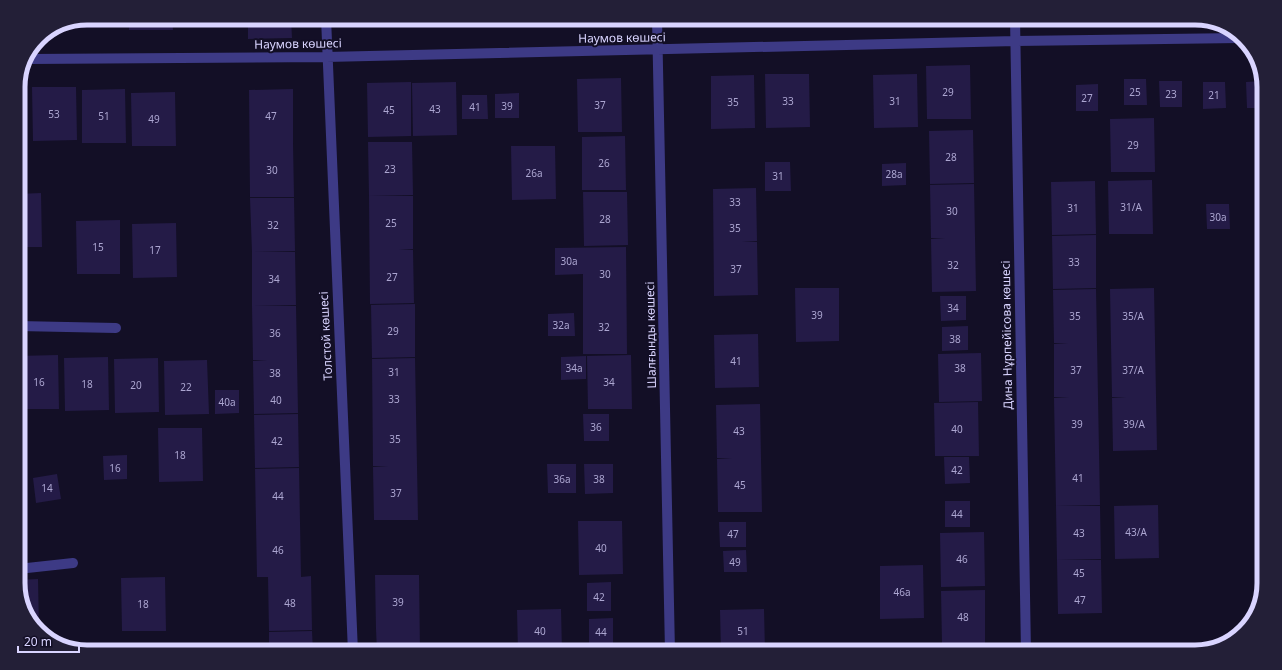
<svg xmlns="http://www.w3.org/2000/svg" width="1282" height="670" viewBox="0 0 1282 670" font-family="'Noto Sans',sans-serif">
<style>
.building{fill:#241b47}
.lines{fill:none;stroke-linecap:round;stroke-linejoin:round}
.minor{stroke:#3d3a85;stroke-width:10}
.labels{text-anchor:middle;stroke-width:4;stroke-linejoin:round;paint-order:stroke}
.number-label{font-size:10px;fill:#aca6d1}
.street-label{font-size:12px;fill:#d9d4ff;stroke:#130f26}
.rim{fill:none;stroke:#d9d4ff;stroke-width:5}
</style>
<rect width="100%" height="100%" fill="#130f26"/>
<path class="building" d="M87,18h25v9l-44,1v-6z
M129,18h43l1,12h-44z
M248,18h43l1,20 -44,1z
M575,18h44v4l-44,1z
M706,18h88v8l-88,1z
M864,18h44v5l-44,1z
M970,65l1,54h-44l-1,-53z
M765,74h44l1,53 -44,1z
M917,74l1,53 -44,1 -1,-53z
M754,75l1,53 -44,1v-53z
M621,78l1,54h-44l-1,-53z
M1124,79h22l1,26h-23z
M1159,81h23v26h-22z
M1263,81l1,27h-17l-1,-26z
M411,82v54l-43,1 -1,-54z
M456,82l1,53 -44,1 -1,-53z
M1203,82h22l1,26 -23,1z
M1098,84v27h-22v-26z
M18,85h8l1,54h-9z
M32,87h44l1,53 -44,1z
M125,89l1,54h-44v-53z
M293,89v54h-14h14l1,54h-44l-1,-107z
M175,92l1,54h-44l-1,-53z
M519,93v25h-24v-24z
M462,95h25l1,24h-26z
M1154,118l1,54h-44l-1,-53z
M973,130l1,53 -44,1 -1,-53z
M625,136l1,54h-44v-53z
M368,142h44l1,53 -44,1z
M511,146h44l1,53 -44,1z
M765,162h25l1,29h-26z
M906,163v22l-24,1v-22z
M1152,180l1,54h-44l-1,-53z
M1095,181l1,53 -44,1 -1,-53z
M974,184l2,107 -44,1 -1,-53h14l-14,-1 -1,-53z
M756,188l1,53 -15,1h15l1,53 -44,1 -1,-107z
M583,192h44l1,53 -44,1z
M41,193l1,54h-24v-53z
M369,196h44v53h-14l14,1 1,53 -44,1z
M250,198h44l1,53 -43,1z
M1206,204h23l1,25h-23z
M120,220v54h-43l-1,-53z
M176,223l1,54 -44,1 -1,-54z
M1096,235v53l-43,1 -1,-53z
M626,247l1,107h-44v-80l-28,1v-27z
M252,252h43l1,53 -44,1z
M795,288h44v53l-43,1z
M1154,288l3,162 -44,1 -1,-53 14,-1h-14l-1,-54h15h-15l-1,-54z
M1096,289l3,162h-14h14l1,54 -44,1 -2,-108h15l-15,-1v-53h14l-14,-1 -1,-53z
M940,296h26v24l-25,1z
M415,304v53l-43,1 -1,-53z
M252,306h44l2,107 -44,1 -1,-53 14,-1h-14z
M574,313l1,23h-27v-22z
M968,326v24l-26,1v-24z
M758,334l1,53 -44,1 -1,-53z
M981,353l1,48 -43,1 -1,-48z
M58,355l1,54h-41v-53z
M631,355l1,54h-44l-1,-53z
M586,356v23l-25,1v-23z
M108,357l1,53 -44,1 -1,-53z
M158,358l1,54 -44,1 -1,-54z
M415,358l1,54h-14h14l2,108h-44l-1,-53h15l-15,-1 -1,-107z
M207,360l2,54 -44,1 -1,-54z
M215,390h24v23l-24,1z
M1262,399h2v23h-2z
M978,402l1,54h-44l-1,-53z
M760,404l2,108h-44l-1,-53 15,-1h-15l-1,-53z
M298,414l1,53 -44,1 -1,-53z
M583,414h26v27h-25z
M158,428h44l1,53 -44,1z
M127,455v24l-23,1 -1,-24z
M944,457h25l1,26 -25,1z
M547,464h29v29h-28z
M584,464h29v29l-28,1z
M299,468l1,54 -44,1 -1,-54z
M57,474l4,25 -25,4 -3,-25z
M945,501h25v26h-25z
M1158,505l1,53 -44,1 -1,-53z
M1056,506h44l1,53 -44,1z
M578,521h44l1,53 -44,1z
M300,522l1,55 10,-1 1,54 -43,1 -1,-54h5h-16l-1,-54z
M719,522h27v25h-26z
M984,532l1,54 -44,1 -1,-54z
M746,550l1,22h-23l-1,-21z
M1057,560h44l1,53 -44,1z
M923,565l1,53 -44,1v-53z
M375,575h44l1,77h-43l-1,-23h15h-15z
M165,577l1,54h-44l-1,-53z
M38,579l1,50 -9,-8 -12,-33v-8z
M611,582v29h-24v-28z
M985,590v53l-43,1 -1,-53z
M561,609l1,43h-44l-1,-42z
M764,609l1,43h-44l-1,-42z
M613,618v28h-24v-27z
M312,631l1,21h-44v-20z"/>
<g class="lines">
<path class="minor" d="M326,18l27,634
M657,18l13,634
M1015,18l11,634
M29,59l297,-2 690,-16 224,-3
M18,326l98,2
M18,569l55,-6"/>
</g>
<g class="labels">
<g class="number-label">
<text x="948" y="96">29</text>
<text x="1135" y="96">25</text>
<text x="1171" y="98">23</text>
<text x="1214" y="99">21</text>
<text x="1087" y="102">27</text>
<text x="788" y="105">33</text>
<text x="895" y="105">31</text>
<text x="733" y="106">35</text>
<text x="600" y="109">37</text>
<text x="507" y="110">39</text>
<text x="475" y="111">41</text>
<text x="435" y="113">43</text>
<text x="389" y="114">45</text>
<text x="54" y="118">53</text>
<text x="104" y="120">51</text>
<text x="271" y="120">47</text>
<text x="154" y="123">49</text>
<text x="1133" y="149">29</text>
<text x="951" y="161">28</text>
<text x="604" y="167">26</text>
<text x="390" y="173">23</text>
<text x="272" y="174">30</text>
<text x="534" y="177">26а</text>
<text x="894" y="178">28а</text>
<text x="778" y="180">31</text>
<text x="735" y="206">33</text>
<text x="1131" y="211">31/А</text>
<text x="1073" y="212">31</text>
<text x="952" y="215">30</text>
<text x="1218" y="221">30а</text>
<text x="605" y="223">28</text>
<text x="391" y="227">25</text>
<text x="273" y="229">32</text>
<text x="735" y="232">35</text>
<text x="98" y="251">15</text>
<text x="155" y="254">17</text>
<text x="569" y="265">30а</text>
<text x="1074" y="266">33</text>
<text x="953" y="269">32</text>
<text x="736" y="273">37</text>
<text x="605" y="278">30</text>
<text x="392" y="281">27</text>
<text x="274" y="283">34</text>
<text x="953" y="312">34</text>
<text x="817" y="319">39</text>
<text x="1075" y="320">35</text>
<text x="1133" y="320">35/А</text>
<text x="561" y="329">32а</text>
<text x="604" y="331">32</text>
<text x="393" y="335">29</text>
<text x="275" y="337">36</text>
<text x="955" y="343">38</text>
<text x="736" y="365">41</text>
<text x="574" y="372">34а</text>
<text x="960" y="372">38</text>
<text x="1076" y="374">37</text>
<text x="1133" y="374">37/А</text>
<text x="394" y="376">31</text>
<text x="275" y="377">38</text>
<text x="39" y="386">16</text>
<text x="609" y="386">34</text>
<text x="87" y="388">18</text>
<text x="136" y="389">20</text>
<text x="186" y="391">22</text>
<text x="394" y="403">33</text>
<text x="276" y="404">40</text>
<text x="227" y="406">40а</text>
<text x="1077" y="428">39</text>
<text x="1134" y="428">39/А</text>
<text x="596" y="431">36</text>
<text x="957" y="433">40</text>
<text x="739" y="435">43</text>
<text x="395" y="443">35</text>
<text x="277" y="445">42</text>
<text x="180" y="459">18</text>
<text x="115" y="472">16</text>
<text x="957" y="474">42</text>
<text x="1078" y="482">41</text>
<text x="562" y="483">36а</text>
<text x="599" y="483">38</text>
<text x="740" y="489">45</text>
<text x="47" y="492">14</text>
<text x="396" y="497">37</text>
<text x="278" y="500">44</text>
<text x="957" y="518">44</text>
<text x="1136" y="536">43/А</text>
<text x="1079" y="537">43</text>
<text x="733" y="538">47</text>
<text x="601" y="552">40</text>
<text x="278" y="554">46</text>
<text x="962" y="563">46</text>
<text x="735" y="566">49</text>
<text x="1079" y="577">45</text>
<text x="902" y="596">46а</text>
<text x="599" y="601">42</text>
<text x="1080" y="604">47</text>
<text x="398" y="606">39</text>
<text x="290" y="607">48</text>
<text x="143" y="608">18</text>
<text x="963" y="621">48</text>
<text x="540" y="635">40</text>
<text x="743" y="635">51</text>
<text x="601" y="636">44</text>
</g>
<g class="street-label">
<text transform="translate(622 38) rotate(-1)" y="4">Наумов көшесі</text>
<text transform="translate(298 44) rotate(-1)" y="4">Наумов көшесі</text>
<text transform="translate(651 335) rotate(-91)" y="4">Шалғынды көшесі</text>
<text transform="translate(1007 335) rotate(-91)" y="4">Дина Нұрпейісова көшесі</text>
<text transform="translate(326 336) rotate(-93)" y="4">Толстой көшесі</text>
</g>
</g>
<path d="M0 0H1282V670H0ZM87 25H1195A62 62 0 0 1 1257 87V583A62 62 0 0 1 1195 645H87A62 62 0 0 1 25 583V87A62 62 0 0 1 87 25Z" fill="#231f37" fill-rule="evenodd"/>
<path class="rim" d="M87 25H1195A62 62 0 0 1 1257 87V583A62 62 0 0 1 1195 645H87A62 62 0 0 1 25 583V87A62 62 0 0 1 87 25Z"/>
<path d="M18 646v6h61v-6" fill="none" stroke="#d9d4ff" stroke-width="2"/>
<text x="24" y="646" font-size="12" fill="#d9d4ff" stroke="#130f26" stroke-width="3" paint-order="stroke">20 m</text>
</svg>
